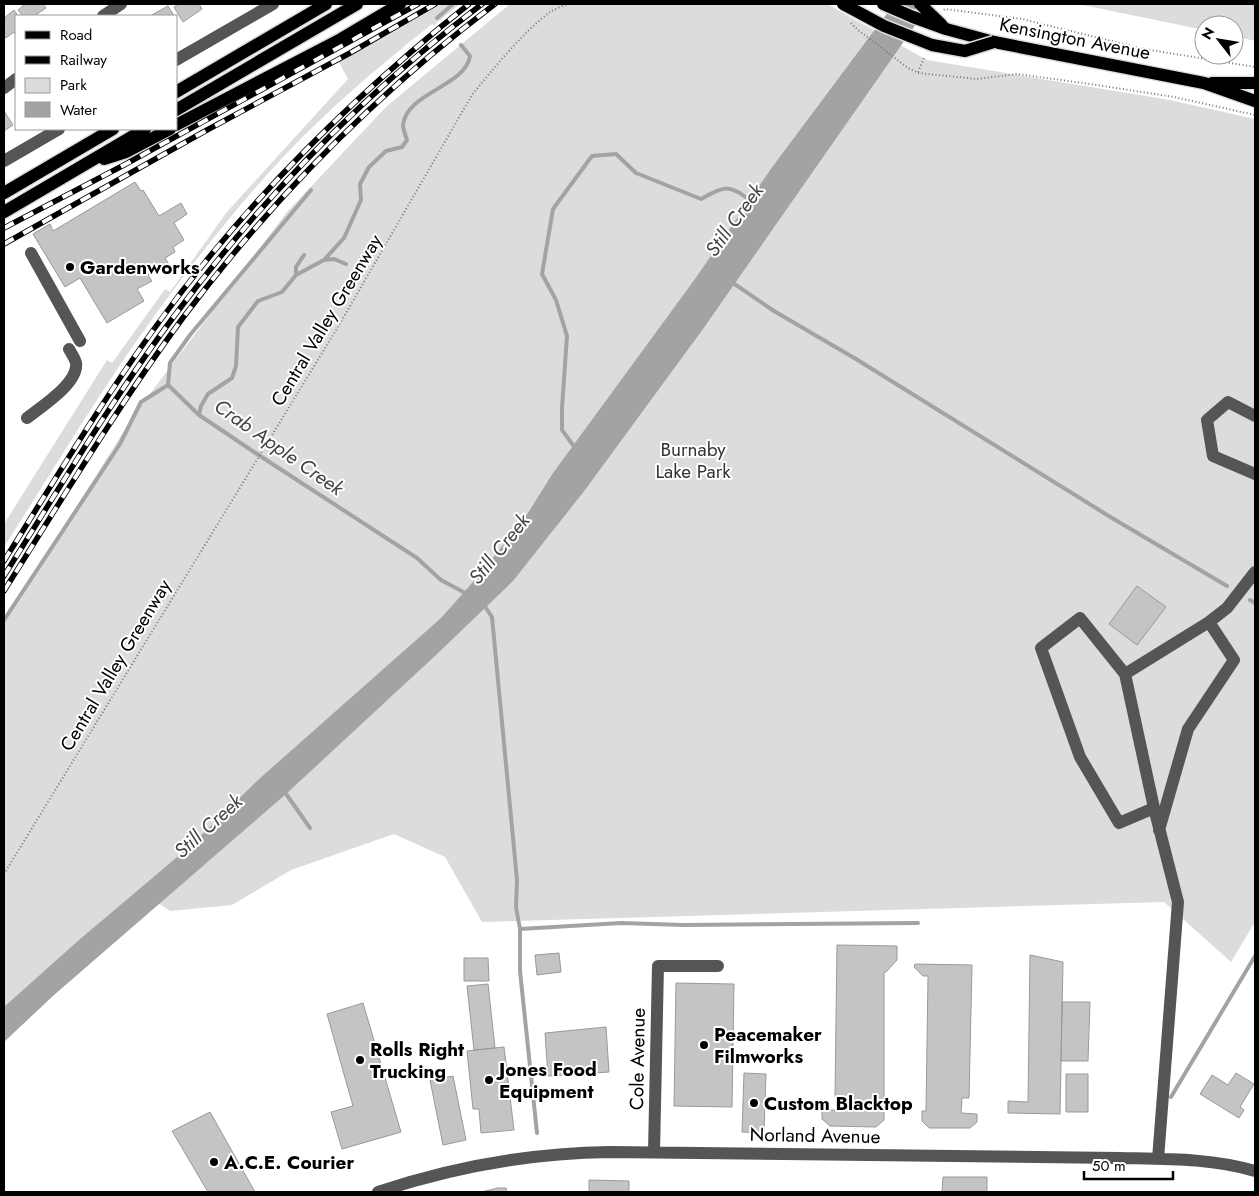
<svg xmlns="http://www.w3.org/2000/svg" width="1259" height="1196" viewBox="0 0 1259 1196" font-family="Jost,sans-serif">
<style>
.green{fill:#dcdcdc}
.water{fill:#a3a3a3}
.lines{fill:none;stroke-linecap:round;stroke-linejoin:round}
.stream{stroke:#a3a3a3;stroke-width:4}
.building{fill:#c4c4c4;stroke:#999}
.major-casing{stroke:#dbdbdb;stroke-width:15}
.path{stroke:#777;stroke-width:2;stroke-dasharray:1 2.5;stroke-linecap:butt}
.minor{stroke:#555;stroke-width:12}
.major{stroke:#000;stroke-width:12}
.rail-casing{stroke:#000;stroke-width:5.5}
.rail{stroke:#fff;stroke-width:4;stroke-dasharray:11;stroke-linecap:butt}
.major-bridge-casing{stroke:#dbdbdb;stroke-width:15;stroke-linecap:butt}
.major-bridge{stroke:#000;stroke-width:12}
.poi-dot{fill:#000;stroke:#fff;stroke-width:2}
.labels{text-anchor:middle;stroke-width:4;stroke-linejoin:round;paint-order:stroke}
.street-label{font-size:19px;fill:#000;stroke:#fff}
.poi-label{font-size:19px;font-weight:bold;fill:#000;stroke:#fff;text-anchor:start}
.park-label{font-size:19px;fill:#333;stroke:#fff}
.water-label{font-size:20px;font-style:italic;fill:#444;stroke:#fff}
</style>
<rect width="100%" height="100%" fill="#fff"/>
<path class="green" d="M441,4h19l-26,21 -2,-1c-59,47 -117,96 -167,153 -50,56 -96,117 -139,179 -42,62 -81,127 -122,191v-23l103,-164 5,3 53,-74 5,3 56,-79 122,-134 -9,-17z
M510,4h317l100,56 243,40 85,19v803l-24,40 -67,-60 -682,20 -37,-65 -51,-23 -103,36 -59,35 -62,6 -24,-16 -142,128v-401l130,-207 153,-203 100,-106z
M1078,4h177v37l-21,-5v-11h-30v5z"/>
<path class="water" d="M894,4h36l-227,325 -118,161 -72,91 -77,74 -150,139 -232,201 -50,47v-35l75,-67 110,-93 69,-67 183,-162 41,-46 44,-56 27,-43 142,-194 78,-113z"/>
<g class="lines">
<path class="stream" d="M437,18l16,-14
M461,45l9,11c-5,31 -63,36 -67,69 0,5 3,11 4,15l-5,7 -16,4 -17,16 -9,17 1,16 -17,38 -20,22 -28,15 -14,17 -24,9 -20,26 -2,39 -4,12 -24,16 -7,12 -2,9 55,37 163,106 24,22 26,14
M324,260l10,-1 12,5
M296,275v-8l8,-12
M730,281l44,30 82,48 256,159 115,68
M168,385l31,30
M577,447l-4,-2 -11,-15v-22l5,-72 -11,-36 -14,-26 11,-65 39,-53 24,-2 20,19 65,26c24,-13 29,-16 52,4
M1250,600l5,3
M484,605l8,12 25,263 -1,27 4,22v42l17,162
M4,620l116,-176 21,-42 27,-17 2,-22 20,-28 121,-145
M284,791l26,37
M520,929l101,-6 63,2 234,-2
M1171,1097l84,-141"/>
</g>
<path class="building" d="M25,4h18l3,4 -12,8h-11l-5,-6z
M179,4h20l3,5 -19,13 -9,-15z
M168,6l6,10h-24z
M14,10l4,6h-2v17l-1,1 -1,-2 -8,6 -2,-3v-17z
M4,111l9,14 -9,6z
M135,182l6,9 2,-1 16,26 22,-13 6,11 -13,9 10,17 -11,7 2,5 -10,6 3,5 -20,12 4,6 -15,8 7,12 -37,22 -27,-45 -15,9 -32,-53 17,-10 3,7z
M1137,586l29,21 -29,38 -28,-21z
M837,945l60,1v14l-11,12h-2v148l-8,7 -46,-1 -8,-7v-9h21v-13h-8z
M559,953l2,19 -24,3 -2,-20z
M1030,955l33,7 -3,152 -52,-1v-12l20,1z
M464,958h24l1,23h-25z
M915,964l57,1 -3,133h-7l-1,15 16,1v8l-7,6h-41l-7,-7v-10h4l2,-135h-5l-9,-9z
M676,983l58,1 -2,123 -58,-1z
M488,984l7,64 -21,2 -7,-64z
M1062,1002h28l-2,59h-27z
M363,1003l38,129 -59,17 -11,-37 22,-6 -26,-92z
M606,1027l3,45 -61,4 -3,-43z
M504,1047l10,83 -33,3 -2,-24h-6l-6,-58z
M744,1073l22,1 -2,59 -22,-1z
M1236,1073l18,11 -14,23 4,3 -5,8 -39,-24 12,-19 16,10z
M1066,1074h22v38h-22z
M453,1076l13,64 -23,5 -13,-65z
M210,1112l45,80h-47l-36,-61z
M943,1177h44v15h-45z
M589,1180l40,1v11h-40z
M498,1188h8l1,4h-26z"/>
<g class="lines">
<defs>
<path id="major" d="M946,29l48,13 210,41 51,18
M1212,83h43
M176,92l150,-88
M176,110l181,-106
M176,125l165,-86 59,-35
M104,159l22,-7 44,-23
M4,193l109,-64
M4,212l141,-83"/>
</defs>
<use href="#major" class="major-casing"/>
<path class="path" d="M944,10l1,-1 77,10 122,30 111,18
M851,23l7,7 50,38 10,5 59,6 40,-5 73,10 84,13 81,18
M918,72l7,-16
M4,874l334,-547 134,-232c21,-26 51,-63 78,-83 5,-3 12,-6 18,-8"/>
<path class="minor" d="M103,16l18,-12
M176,60l97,-56
M4,88l12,-9
M4,161l55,-32
M31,253l49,88
M1255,416l-27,-14 -21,18 6,36 42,18
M27,418c14,-11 52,-35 49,-55 -1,-5 -5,-10 -7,-14
M1209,622l18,-14 28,-36
M1125,674l-45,-56 -39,30 39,109 39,66 35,-15
M654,1152l4,-186h60
M1158,1159l20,-257 -24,-94 -29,-134 84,-52 25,38 -46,69 -29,101
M378,1192c75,-25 153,-39 232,-40l509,6c46,1 92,0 136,13"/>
<use href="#major" class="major"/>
<defs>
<path id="rail" d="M4,228l120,-63 294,-161
M4,244l203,-114 143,-77 85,-49
M4,561c49,-78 96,-157 150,-232 88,-123 197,-231 315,-325
M4,576c56,-89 110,-180 174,-265 86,-115 189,-220 304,-307
M4,591c58,-92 114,-185 178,-272 89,-119 195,-226 313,-315"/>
</defs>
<use href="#rail" class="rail-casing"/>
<use href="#rail" class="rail"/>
<defs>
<path id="major-bridge" d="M843,4l41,22 48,19 33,6 29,-9
M883,4l30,13 33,12
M920,4l22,21"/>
</defs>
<use href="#major-bridge" class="major-bridge-casing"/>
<use href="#major-bridge" class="major-bridge"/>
</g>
<g class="poi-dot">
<circle cx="70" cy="267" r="5"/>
<circle cx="704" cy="1045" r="5"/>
<circle cx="360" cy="1060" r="5"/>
<circle cx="489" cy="1080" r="5"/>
<circle cx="754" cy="1103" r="5"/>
<circle cx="214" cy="1162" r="5"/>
</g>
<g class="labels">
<g class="street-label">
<text transform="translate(1075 38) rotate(11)" y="7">Kensington Avenue</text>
<text transform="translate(326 320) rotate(-59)" y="7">Central Valley Greenway</text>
<text transform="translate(115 665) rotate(-59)" y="7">Central Valley Greenway</text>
<text transform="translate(637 1059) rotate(-89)" y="7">Cole Avenue</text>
<text transform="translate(815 1135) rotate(1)" y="7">Norland Avenue</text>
</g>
<g class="poi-label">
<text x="80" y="274">Gardenworks</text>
<text x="714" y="1041">Peacemaker<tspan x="714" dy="22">Filmworks</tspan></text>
<text x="370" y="1056">Rolls Right<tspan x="370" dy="22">Trucking</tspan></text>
<text x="499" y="1076">Jones Food<tspan x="499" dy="22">Equipment</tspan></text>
<text x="764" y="1110">Custom Blacktop</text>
<text x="224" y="1169">A.C.E. Courier</text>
</g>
<g class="park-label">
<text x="693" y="456">Burnaby<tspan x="693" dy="22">Lake Park</tspan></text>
</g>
<g class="water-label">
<text transform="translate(734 220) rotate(-54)" y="7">Still Creek</text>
<text transform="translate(279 447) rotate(35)" y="7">Crab Apple Creek</text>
<text transform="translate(499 549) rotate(-51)" y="7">Still Creek</text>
<text transform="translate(208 826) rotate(-42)" y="7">Still Creek</text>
</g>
</g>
<rect width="1259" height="1196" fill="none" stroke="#000000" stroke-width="10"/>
<rect x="15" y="15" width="162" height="115" fill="#ffffff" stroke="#999999"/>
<rect x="25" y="31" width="25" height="8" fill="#000000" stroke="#999999"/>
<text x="60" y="40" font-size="15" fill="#000000">Road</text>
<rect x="25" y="56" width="25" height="8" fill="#000000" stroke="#999999"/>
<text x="60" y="65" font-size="15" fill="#000000">Railway</text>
<rect x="25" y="78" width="25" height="15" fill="#dcdcdc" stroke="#999999"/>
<text x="60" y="90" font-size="15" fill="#000000">Park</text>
<rect x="25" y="102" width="25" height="15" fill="#a3a3a3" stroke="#999999"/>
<text x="60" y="115" font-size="15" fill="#000000">Water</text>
<g transform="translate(1219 40) rotate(301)"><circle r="24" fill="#ffffff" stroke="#999999"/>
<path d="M0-4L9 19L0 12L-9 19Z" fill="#000000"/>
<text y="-8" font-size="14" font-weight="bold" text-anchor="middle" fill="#000000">N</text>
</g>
<path d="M1084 1171v8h89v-8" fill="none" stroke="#000000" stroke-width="2.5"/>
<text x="1092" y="1171" font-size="15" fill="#000000" stroke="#ffffff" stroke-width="4" paint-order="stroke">50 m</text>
</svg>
